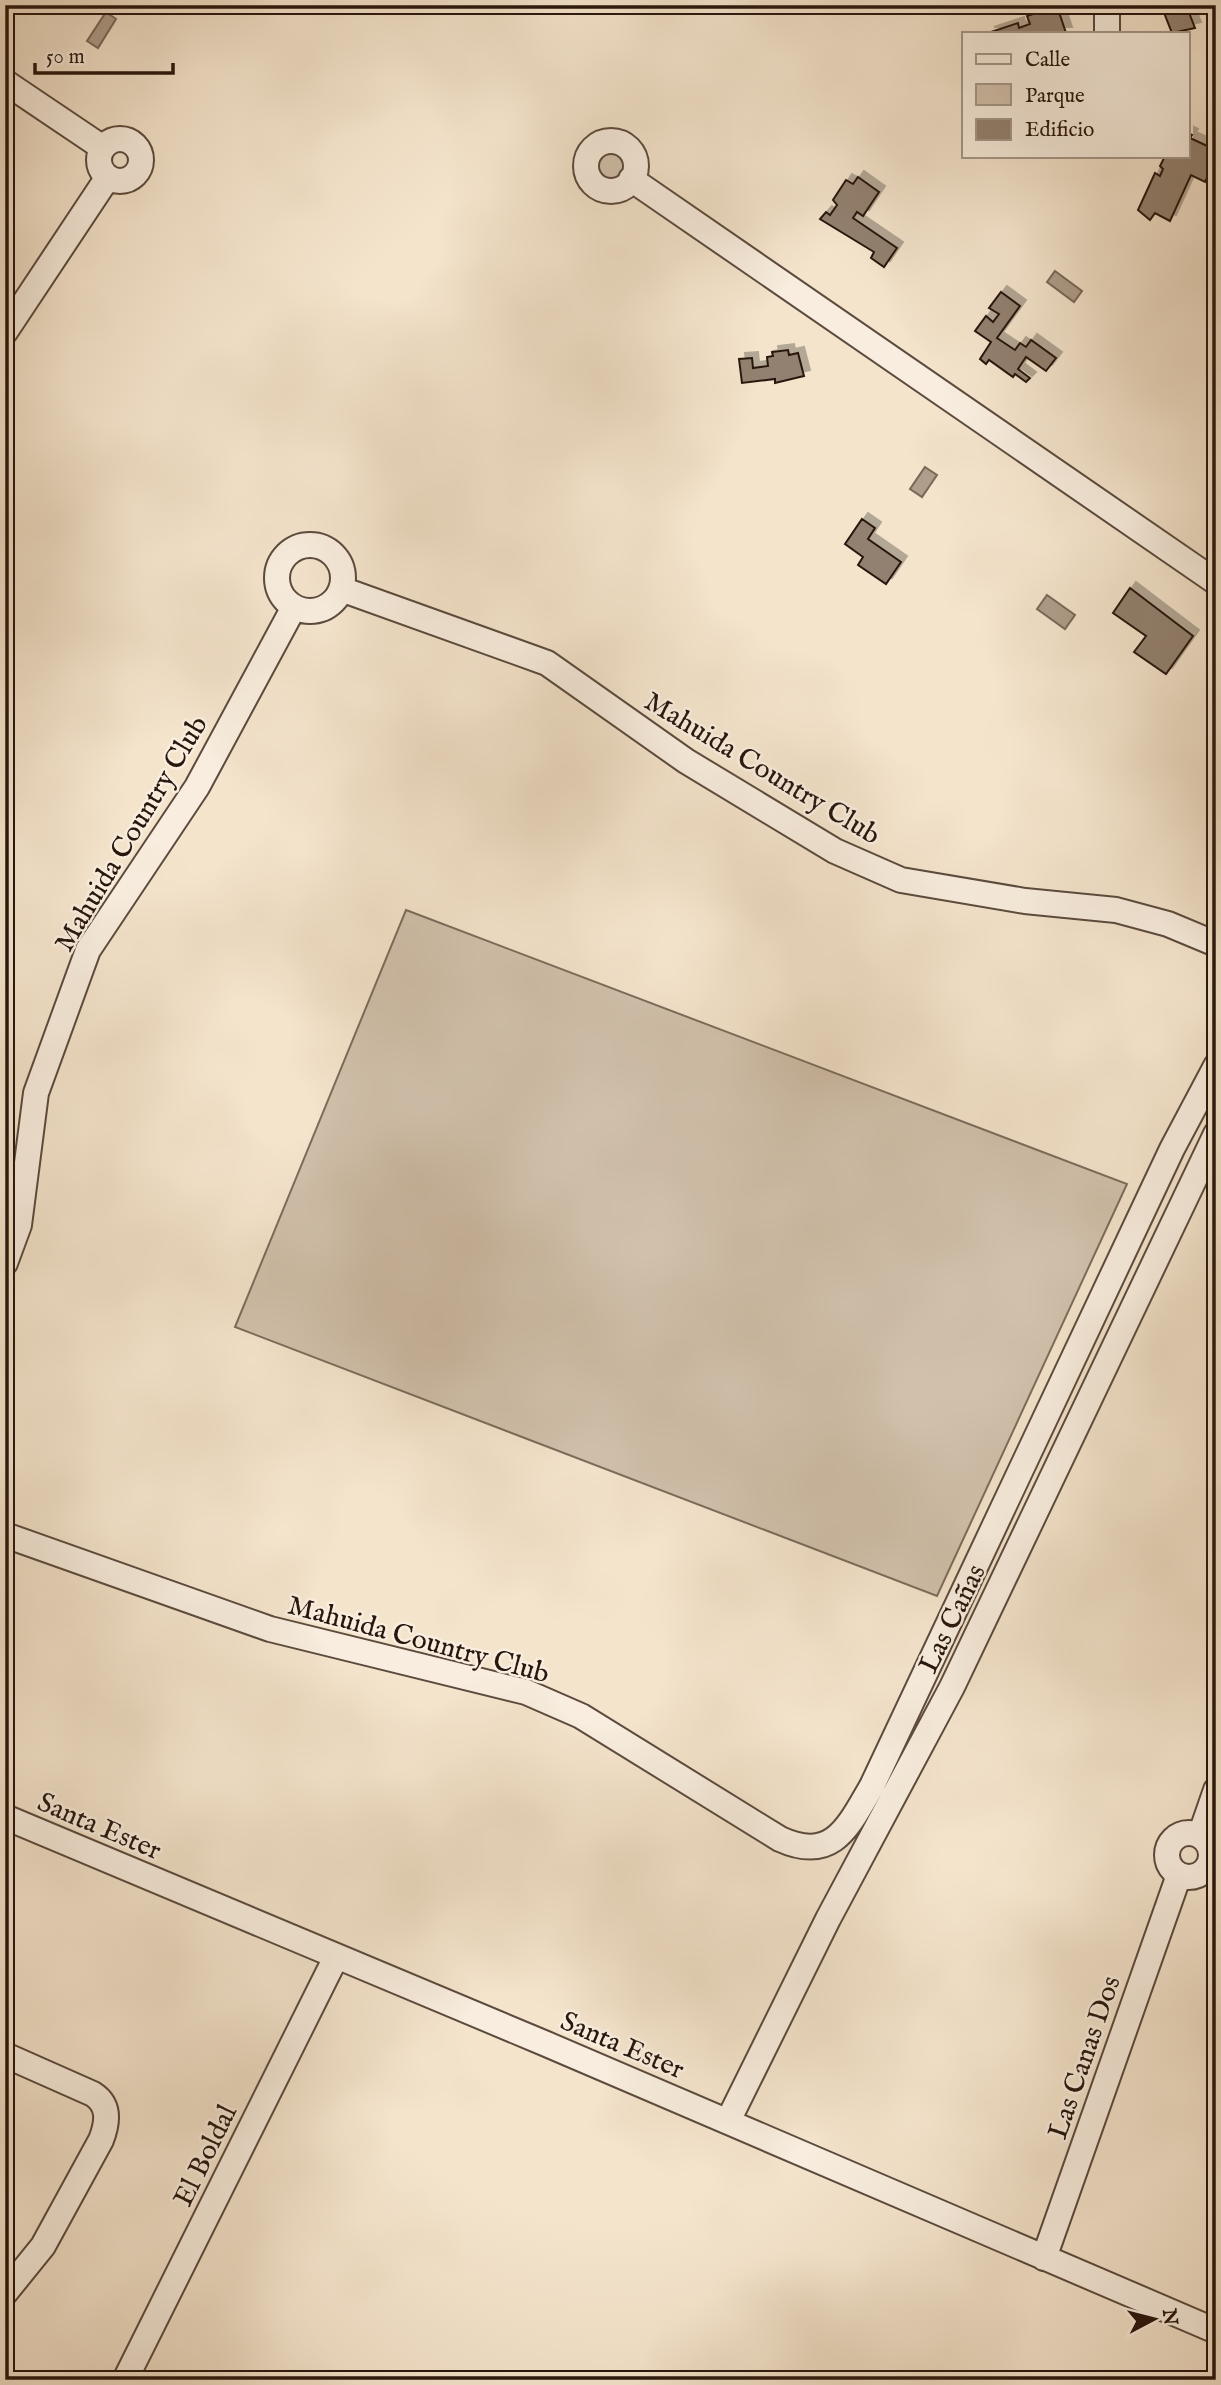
<svg xmlns="http://www.w3.org/2000/svg" width="1221" height="2385" viewBox="0 0 1221 2385" font-family="'IM FELL English',serif">
<style>
.green{fill:#d1c1ac;stroke:#7c6c5c;stroke-width:2}
.water{fill:#af9e8b;stroke:#796859;stroke-width:2}
.building{fill:#928170;stroke:#28160d;stroke-width:2;filter:url(#shadow)}
.lines{fill:none;stroke-linecap:round;stroke-linejoin:round}
.minor-casing{stroke:#5b4a3d;stroke-width:28}
.minor{stroke:#f8edde;stroke-width:24}
.labels{text-anchor:middle;stroke-width:5;stroke-linejoin:round;paint-order:stroke}
.street-label{font-size:28px;fill:#28160d;stroke:#f8edde}
</style>
<defs>
<filter id="shadow"><feDropShadow dx="6" dy="-6" stdDeviation="0" flood-color="#0004"/></filter>
</defs>
<rect width="100%" height="100%" fill="#f4e4cc"/>
<filter id="stains"><feTurbulence type="fractalNoise" baseFrequency=".00286" numOctaves="4"/><feColorMatrix values="0 0 0 0 .2 0 0 0 0 .09 0 0 0 0 .02 0 0 0 .5 -.17"/></filter>
<radialGradient id="worn" r=".72"><stop offset=".6" stop-color="#630" stop-opacity="0"/><stop offset="1" stop-color="#630" stop-opacity=".3"/></radialGradient>
<path class="green" d="M592 166a19 19 0 1 1 38 0a19 19 0 1 1-38 0Z
M406,910l721,274 -190,412 -702,-269z"/>
<path class="water" d="M106,12l10,7 -18,29 -11,-7z
M1055,271l27,20 -8,11 -27,-20z
M925,467l12,8 -15,22 -12,-8z
M1047,595l28,20 -10,14 -28,-20z"/>
<path class="building" d="M1161,5h25l9,23 -23,5z
M1057,6l9,27h-78l30,-10 1,5 11,-4 -3,-8z
M1188,133l4,2 -2,3 26,12v9l-11,23 -14,-7 -21,46 -15,-8 -5,7 -12,-10 17,-37 5,3 3,-7 -3,-3 5,-10h23z
M858,177l21,15 -16,24 -6,-4 -4,6 44,30 -13,19 -13,-9 3,-6 -54,-33 6,-7 4,3 7,-10 -4,-5 13,-20 7,4z
M1001,292l19,14 -23,32 18,12 5,-7 6,4 5,-7 25,18 -10,13 -20,-14 -8,12 12,9 -4,4 -11,-8 -2,3 -24,-17 -3,4 -6,-5 11,-17 -16,-11 11,-15 7,6 6,-8 -10,-6z
M788,350l1,5 9,-2 6,23 -29,7v-4l-33,4 -3,-24 13,-1 1,10 15,-2 -1,-9 6,-1 -1,-4z
M862,519l13,9 -7,11 33,23 -15,22 -28,-19 5,-8 -18,-13z
M1130,588l63,48 -27,38 -32,-22 12,-16 -33,-23z"/>
<g class="lines">
<defs>
<path id="minor" d="M1107,5v28
M5,82l98,66
M99 160a21 21 0 1 1 42 0a21 21 0 1 1-42 0Z
M586 166a25 25 0 1 1 50 0a25 25 0 1 1-50 0Z
M631,179l585,403
M5,332l103,-155
M277 578a33 33 0 1 1 66 0a33 33 0 1 1-66 0Z
M341,589l206,74 139,98 149,90 66,29 124,21 91,9 52,14 48,20
M5,1263l14,-38 17,-132 52,-143 109,-163 97,-180
M5,1535l265,94 256,63 55,24 199,123c53,24 68,-12 92,-53l300,-637 44,-83
M5,1817l539,226 672,288
M1167 1855a22 22 0 1 1 44 0a22 22 0 1 1-44 0Z
M1200,1836l16,-46
M5,2055l88,39c17,11 15,28 8,46l-58,106 -38,47
M728,2121l100,-202 124,-232 264,-553
M1044,2258l135,-383
M125,2380l211,-423"/>
</defs>
<use href="#minor" class="minor-casing"/>
<use href="#minor" class="minor"/>
</g>
<g class="labels">
<g class="street-label">
<text transform="translate(763 767) rotate(31)" y="10">Mahuida Country Club</text>
<text transform="translate(130 833) rotate(-59)" y="10">Mahuida Country Club</text>
<text transform="translate(951 1618) rotate(-64)" y="10">Las Cañas</text>
<text transform="translate(419 1638) rotate(15)" y="10">Mahuida Country Club</text>
<text transform="translate(100 1825) rotate(23)" y="10">Santa Ester</text>
<text transform="translate(623 2044) rotate(23)" y="10">Santa Ester</text>
<text transform="translate(1083 2057) rotate(-71)" y="10">Las Canas Dos</text>
<text transform="translate(204 2155) rotate(-64)" y="10">El Boldal</text>
</g>
</g>
<rect width="1221" height="2385" fill="none" stroke="#f4e4cc" stroke-width="28"/>
<rect x="7" y="7" width="1207" height="2371" fill="none" stroke="#28160d" stroke-width="3.5"/>
<rect x="14" y="14" width="1193" height="2357" fill="none" stroke="#28160d" stroke-width="2"/>
<rect x="962" y="32" width="228" height="126" fill="#f8edde" stroke="#a5978a" stroke-width="2"/>
<rect x="976" y="54" width="35" height="10" fill="#f8edde" stroke="#a5978a" stroke-width="2"/>
<text x="1025" y="66" font-size="21" fill="#28160d">Calle</text>
<rect x="976" y="84" width="35" height="21" fill="#d1c1ac" stroke="#a5978a" stroke-width="2"/>
<text x="1025" y="102" font-size="21" fill="#28160d">Parque</text>
<rect x="976" y="119" width="35" height="21" fill="#928170" stroke="#a5978a" stroke-width="2"/>
<text x="1025" y="136" font-size="21" fill="#28160d">Edificio</text>
<g transform="translate(1154 2319) rotate(83)" stroke="#f8edde" stroke-width="5" paint-order="stroke">
<path d="M0-5L12 26L0 18L-12 26Z" fill="#28160d"/>
<text y="-10" font-size="19" font-weight="bold" text-anchor="middle" fill="#28160d">N</text>
</g>
<path d="M35 63v10h138v-10" fill="none" stroke="#28160d" stroke-width="3.5"/>
<text x="46" y="63" font-size="21" fill="#28160d" stroke="#f8edde" stroke-width="5" paint-order="stroke">50 m</text>
<rect width="100%" height="100%" filter="url(#stains)"/>
<rect width="100%" height="100%" fill="url(#worn)"/>
</svg>
